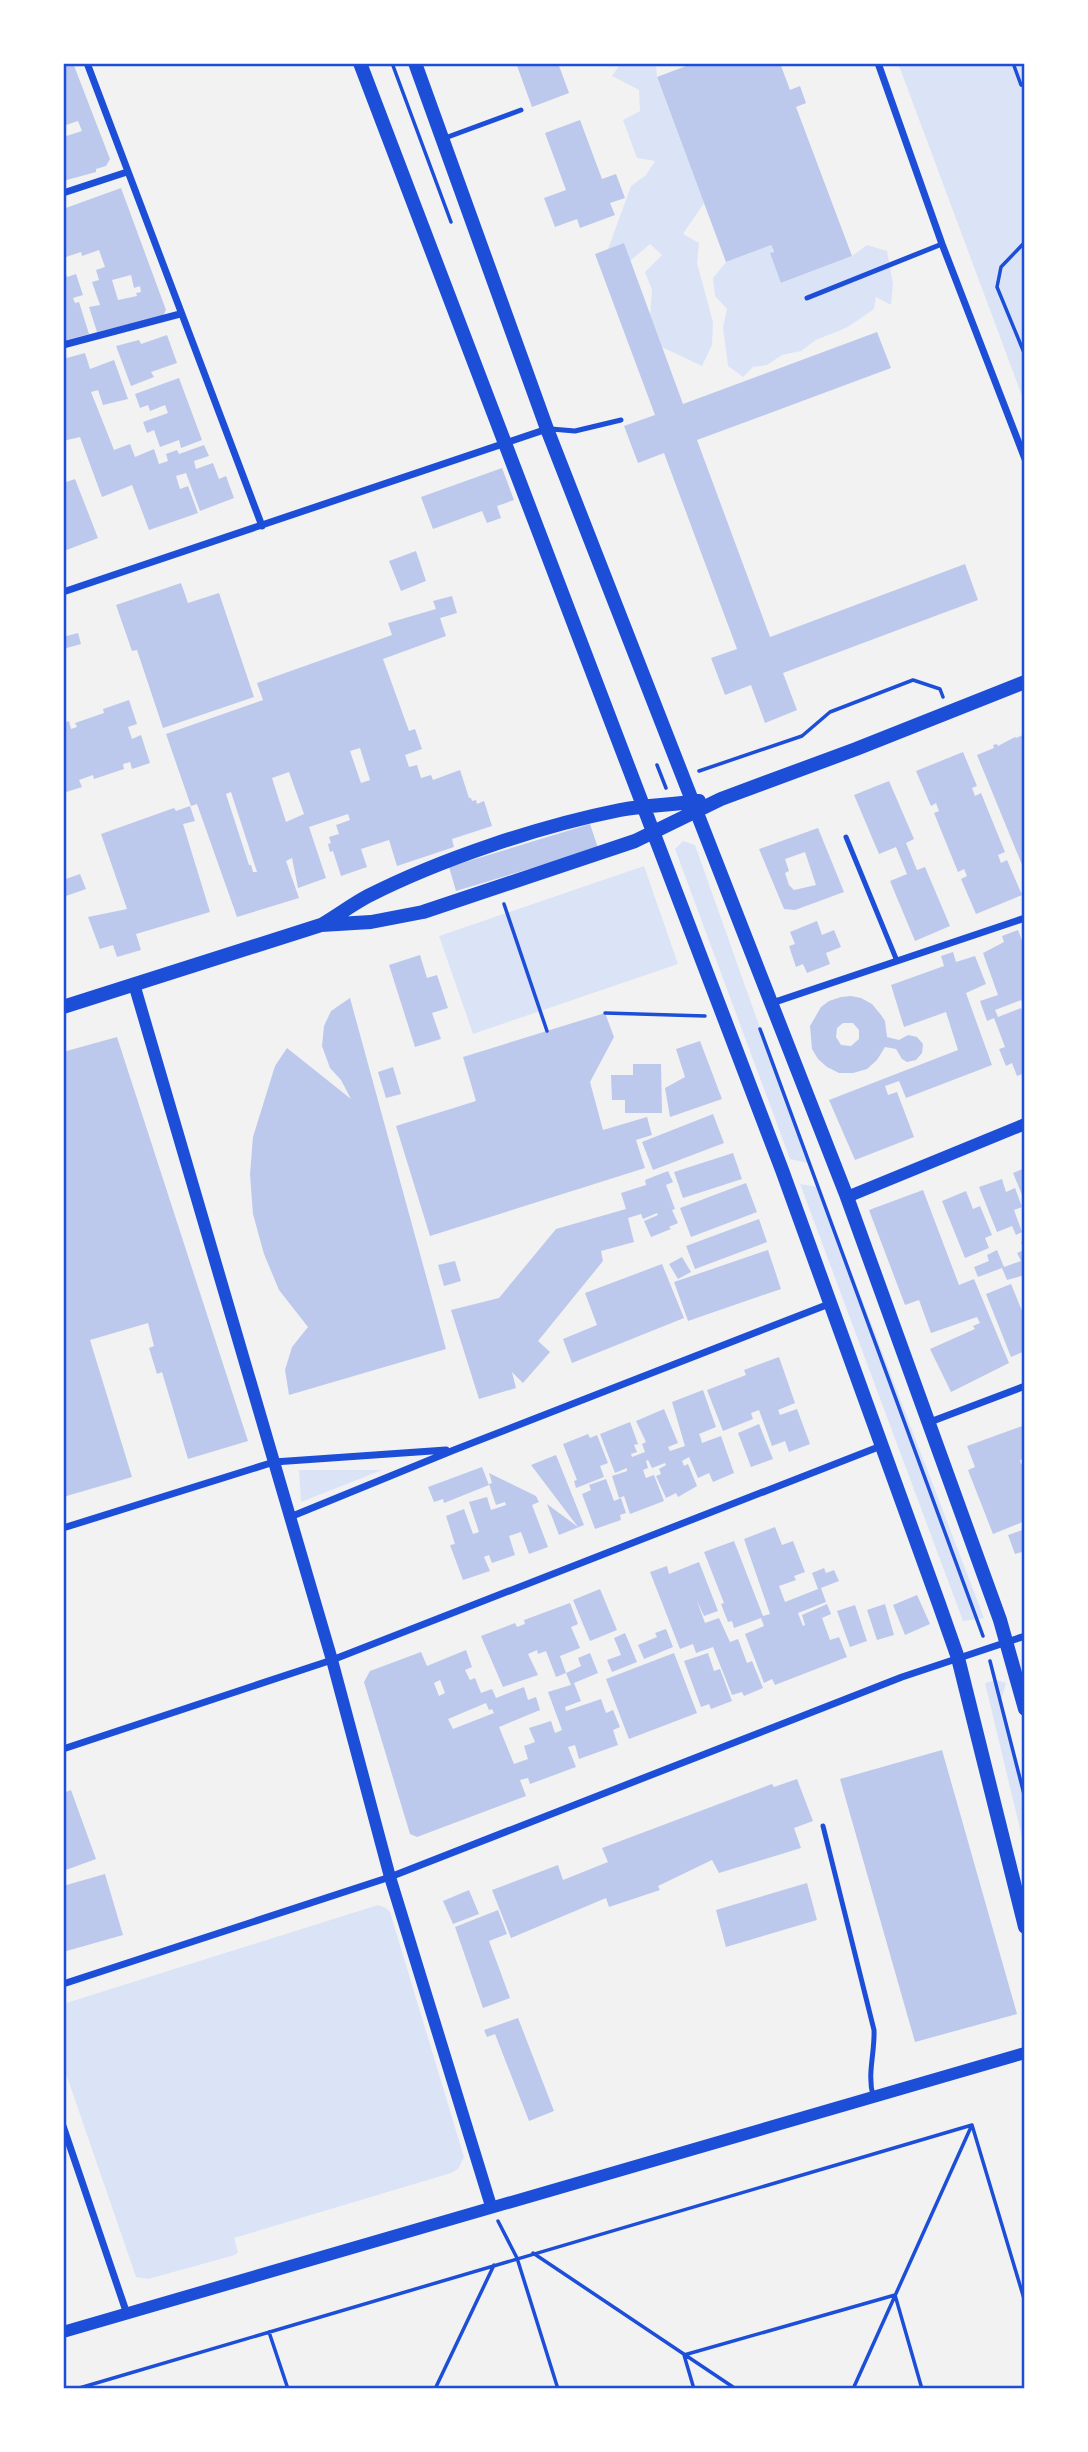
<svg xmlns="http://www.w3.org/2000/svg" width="1088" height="2452" viewBox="0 0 1088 2452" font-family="'DM Sans',sans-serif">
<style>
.green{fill:#dbe4f7}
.building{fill:#bdc9ec;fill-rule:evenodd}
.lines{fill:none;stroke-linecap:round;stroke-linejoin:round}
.path{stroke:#1d4ed8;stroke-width:3.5}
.service{stroke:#1d4ed8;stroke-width:5}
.minor{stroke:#1d4ed8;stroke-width:7}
.tertiary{stroke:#1d4ed8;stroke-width:12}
.secondary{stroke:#1d4ed8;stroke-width:14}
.neatline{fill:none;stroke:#1d4ed8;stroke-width:2.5}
</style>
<rect width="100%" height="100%" fill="#f2f2f2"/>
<path class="green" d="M621,63h35l1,15 47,125 -21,31 16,9 -2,20 16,59 -1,23 -10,21 -40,-19 -12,-31 2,-26 -7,-18 17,-17 -12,-11 -20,17 -22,-12 23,-63 15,-11 9,-14 -18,-3 -14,-38 17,-9 -1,-21 -27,-14z
M898,63h127v341z
M771,245l11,38 70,-27 15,-11 20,6 6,33 -2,21 -15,-8 -2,12 -26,18 -32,13 -15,11 -19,4 -15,10 -14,2 -10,10 -15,-11 -5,-39 4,-18 -12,-13 -2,-18 13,-16z
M683,841l12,4 113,318 -18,-4 -115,-310z
M644,866l34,98 -205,70 -34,-98z
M800,1184l19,3 165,431 -21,3z
M299,1470h83l-81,32z
M996,1680l10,3 -5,17 24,98v52l-40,-167z
M378,1905l8,3 4,4 74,245 -6,12 -7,4 -217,65 4,14 -3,3 -87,24 -12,-2 -73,-212v-61z"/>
<path class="building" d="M63,63h10l37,96 -4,7 -10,3v3l-33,9v-44l19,-6 -4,-10 -15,5z
M516,63h42l11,30 -37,14z
M694,63h86l10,27 10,-4 6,17 -10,4 56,149 -71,27 -11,-30 4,-1 -3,-7 -45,17 -69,-185z
M580,120l22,59 14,-5 9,24 -15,5 5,12 -35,13 -3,-9 -22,8 -11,-29 22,-8 -21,-57z
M121,188l45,122 -3,6 -66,16 -8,-25 11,-2 -8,-23 7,-2 -3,-10 9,-3 -6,-17 -17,6 -1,-4 -18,6v-49zM131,275l3,13 6,-2 1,6 -5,1 1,3 -19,4 -6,-20z
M624,243l59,161 194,-72 14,36 -194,72 73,197 195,-73 13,36 -195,73 14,37 -32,13 -14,-38 -26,10 -14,-37 26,-9 -73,-196 -26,10 -14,-37 31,-11 -60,-161z
M63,266l4,11 9,-3 7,21 -10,3 2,5 4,-1 10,32 -26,7z
M167,335l10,28 -26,9 3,5 -23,9 -15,-40 23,-6 2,4z
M85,353l5,16 24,-9 14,39 -25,6 -5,-15 -7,2 23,58 16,-6 5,13 19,-8 5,15 9,-3 -2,-7 11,-4 2,4 25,-9 5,11 -15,5 2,8 17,-6 6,16 7,-3 8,22 -34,13 -14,-38 -10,3 4,13 8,-3 10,27 -49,17 -17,-45 -30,12 -22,-60 -17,4v-82z
M179,378l23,62 -21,8 -2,-8 -19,7 -6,-17 -7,3 -4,-11 25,-9 -3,-8 -15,6 -2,-6 -8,3 -5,-14z
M502,468l12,32 -17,6 4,12 -14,5 -5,-12 -49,18 -12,-32z
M75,479l23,59 -34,13 -1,-68z
M416,551l10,30 -25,10 -12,-30z
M181,583l7,20 31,-10 35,104 -91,31 -26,-78 -5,1 -16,-46z
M452,596l5,17 -17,5 6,18 -63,23 26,72 6,-2 7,20 -17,6 4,12 8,-2 4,13 10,-3 2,5 27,-10 9,28h2l1,3 4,-1 1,4 7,-3 8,25 -40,13 2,8 -57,19 -8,-26 -28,9 6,18 -26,9 -8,-25 -3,1 -2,-8 3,-1 -2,-6 10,-3 -3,-9 14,-5 -2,-6 -39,13 17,51 -28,10 -6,-30 -6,3 13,37 -62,19 -40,-113 -6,2 -25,-72 97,-34 -6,-17 135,-48 -4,-12 48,-14 -3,-8zM360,748l10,32 -9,3 -11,-32zM289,772l15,42 -18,8 -14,-44zM231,792l26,80h-4l-2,-7h-2l-23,-71z
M78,633l3,11 -18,5v-12z
M129,700l8,24 -9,3 4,12 9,-4 9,28 -18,6 -2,-7 -7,2 1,5 -30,10 -1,-4 -14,5 3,7 -19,6v-70l6,-2 2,8 6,-2 -2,-4 29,-10 -1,-4z
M1025,734v138l-48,-117 17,-7 -1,-3 4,-1 1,2 17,-9 1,1z
M963,752l14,34 -5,2 3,8 6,-3 24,59 -7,3 3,8 6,-3 15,35 -46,19 -15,-35 6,-3 -3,-7 -6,3 -24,-59 5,-2 -3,-8 -5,3 -15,-35z
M889,781l25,58 -8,4 11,27 8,-3 25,59 -35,15 -25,-60 17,-7 -11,-27 -17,7 -25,-59z
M190,806l5,15 -12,3 27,88 -74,22 5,16 -24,7 -4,-12 -13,4 -12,-32 39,-8 -26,-75 73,-26 2,3z
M590,824l8,24 -142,43 -7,-24z
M818,828l26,64 -49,18 -11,-1 -25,-60zM805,852l11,33 -22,5 -5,-5 -4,-12 4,-2 -4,-12z
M80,874l6,15 -23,8v-17z
M817,921l5,14 12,-5 7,17 -15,6 4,11 -23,9 -4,-9 -7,3 -7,-21 6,-2 -5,-12z
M1018,930l7,19v22l-2,1 2,37 -4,-9 -26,10 3,7 23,-9 4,11v54l-8,3 -5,-13 -6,3 -7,-17 6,-2 -11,-29 -7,3 -7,-20 18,-6 -15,-42 21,-11 -2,-6z
M953,952l3,10 19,-6 11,28 -20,9 26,72 -86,33 -7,-17 -14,5 3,9 9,-3 17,45 -59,23 -26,-60 129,-50 -12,-38 -42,15 -13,-42 53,-19 -3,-10z
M420,955l7,23 10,-3 11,33 -16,5 9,26 -26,8 -26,-82z
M851,996l10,2 11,6 9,11 4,6 2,16 12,3 9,-5 9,2 6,7 -1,9 -6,7 -9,2 -5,-3 -6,-10 -11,-2 -8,13 -10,9 -14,4h-14l-12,-6 -9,-8 -6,-10 -2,-23 11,-19 8,-6 12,-4zM843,1023h10l6,7v9l-8,7 -10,-1 -5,-8 1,-9z
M350,998l96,351 -157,46 -4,-25 7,-23 16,-20 -29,-37 -15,-36 -11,-40 -3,-40 3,-37 22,-71 12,-18 64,51 -10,-19 -11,-12 -8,-22 2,-20 7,-15z
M605,1013l9,24 -24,45 13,48 44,-13 5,18 -16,5 9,28 -215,68 -34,-110 80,-25 -13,-44z
M117,1037l131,404 -60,18 -26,-87 -5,2 -8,-26 5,-2 -6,-23 -58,17 42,137 -69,20v-445z
M700,1041l22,58 -52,18 -5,-29 20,-11 -9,-28z
M633,1064h28l1,49h-37v-13h-13l-1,-25h22z
M393,1067l8,27 -15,4 -8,-26z
M713,1114l11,29 -71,27 -11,-28z
M733,1153l9,26 -59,19 -9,-26z
M1025,1168v34l-12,-29z
M668,1171l5,11 -7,3 9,24 -3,1 6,13 -9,4 2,2 -20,8 -7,-16 14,-6 -1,-2 -14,6 -2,-5 -13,4 6,24 -33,9 2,10 -65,80 12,11 -27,31 -11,-11 4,16 -37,11 -28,-89 48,-12 57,-69 70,-20 -5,-16 25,-8 -1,-5z
M1002,1179l4,13 9,-4 7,19 -8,3 8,22 -6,3 -4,-9 -15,6 -18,-45z
M746,1183l11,29 -66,25 -11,-29z
M923,1190l36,95 15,-6 35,84 -58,29 -21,-43 45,-20 -2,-3 7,-3 -3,-6 -46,16 -12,-33 -14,5 -36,-95z
M966,1191l7,18 7,-3 12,29 -7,3 4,10 -24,10 -23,-57z
M759,1219l8,23 -72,27 -9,-23z
M1025,1240v35l-18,5 -5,-12 -24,9 -4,-10 15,-6 -2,-6 10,-5 7,17 17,-6 -4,-8 7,-3 -3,-8z
M768,1250l13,39 -93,32 -14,-39z
M682,1257l9,15 -13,7 -9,-15z
M455,1261l6,20 -17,5 -6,-21z
M662,1264l22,54 -112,45 -9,-24 34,-14 -12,-32z
M1011,1284l14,34v33l-14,6 -25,-63z
M779,1357l16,46 -17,7 2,5 17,-6 13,35 -21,8 -4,-11 -13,5 -13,-36 -8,3 2,6 -30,12 -16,-41 39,-15 -2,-5z
M703,1390l13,37 -17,7 2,5 1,4 19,-7 13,37 -21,9 -4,-9 -11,5 -9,-21 -7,4 2,5 4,-2 9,22 -19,11 -2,-4 -10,5 -10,-22 5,-2 -2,-5 7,-4 -1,-2 -13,5 -4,-8 -2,1 2,7 -5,2 3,8 8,-3 10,26 -34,13 -6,-18 -5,2 -7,-22 15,-5v-3l-12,5 -15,-39 30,-12 8,22 -4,1 3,7 -6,2 1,3 13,-5 -3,-8 4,-2 -10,-21 28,-12 14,34 -10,4 2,4 15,-5 -13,-44z
M759,1424l14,35 -22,8 -13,-34z
M1025,1425v34l-5,1 1,4 4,-2v59l-32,13 -25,-64 7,-3 -8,-21z
M588,1434l2,4 7,-3 11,28 -8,3 4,11 -28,11 -2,-7 3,-1 -14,-36z
M556,1455l28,70 -25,10 -12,-31 31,23 -47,-62z
M482,1467l7,18 -45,18 -1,-4 -9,3 -6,-15z
M489,1473l47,23 3,6 -7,3 16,42 -19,7 -8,-22 -12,4 6,19 -23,8 -3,-8 -5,2 6,14 -27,9 -13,-35 5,-1 -9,-28 18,-7 9,25 6,-2 -10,-30 18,-5 4,13 15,-5 -1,-3 -9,3 -7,-21 3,-1z
M606,1479l8,22 7,-3 5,15 -6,2 1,5 -26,9 -13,-35 9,-4 -2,-5z
M775,1527l7,18 11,-4 12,31 -11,4 2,4 -17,6 6,16 33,-13 -6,-16 12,-5 2,5 8,-3 5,11 -18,7 5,14 -28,11 5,13 2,-1 -3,-10 25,-11 4,10 -9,4 8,22 9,-3 8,20 -72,28 -3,-6 -8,4 -19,-49 19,-8 -3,-8 -27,10 -2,-7 -4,1 -7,-18 3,-1 -20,-51 30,-11 29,75 7,-2 -26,-75z
M1025,1529v22l-10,3 -7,-19z
M699,1562l19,49 -14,5 -7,-15 8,22 14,-5 11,24 8,-3 9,24 5,-2 11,27 -19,8 -2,-4 -10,3 -19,-48 -17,6 -3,-9 -13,5 -30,-77 17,-6 2,8z
M600,1589l17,41 -27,11 -17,-41z
M917,1595l13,29 -25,11 -12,-30z
M570,1603l8,21 -7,3 9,21 -20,8 6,17 15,-7 -3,-8 12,-5 8,20 -24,10 7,18 -16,6 1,4 35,-12 5,14 7,-3 7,17 -7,3 5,15 -39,14 -4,-14 -7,2 8,20 -46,17 -2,-6 -8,2 6,16 -109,41 -7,-3 -46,-152 6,-11 51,-19 6,14 39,-16 6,17 -7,3 5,10 5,-2 6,15 11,-4 4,9 28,-11 4,13 8,-3 4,13 -41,17 15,37 14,-5 -4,-13 11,-4 -6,-14 22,-7 4,12 7,-3 -14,-38 23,-7 -5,-12 -10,4 -10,-26 -8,3 -1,-4 -9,4 10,21 -35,12 -22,-51 34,-13 2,4 8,-3 -1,-4zM440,1680l5,13 -6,3 -5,-13zM486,1703l3,7 3,-1 2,4 -41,16 -5,-10z
M885,1604l9,31 -17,5 -10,-30z
M855,1605l12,36 -17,6 -13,-36z
M666,1629l7,18 -29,12 -6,-14 19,-8 -2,-4z
M625,1633l12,29 -25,10 -5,-12 14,-5 -7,-17z
M674,1653l23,60 -68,26 -23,-60z
M708,1653l6,18 6,-2 12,32 -21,8 -2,-5 -8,3 -17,-46z
M942,1750l75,264 -102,28 -75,-263z
M797,1779l16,42 -19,7 7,20 -82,25 -7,-13 -54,26 2,4 -51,17 -3,-9 -95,40 -19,-48 66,-25 5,15 45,-18 -6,-14 170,-64 2,3z
M71,1790l25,69 -33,12v-78z
M105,1874l18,61 -60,17v-66z
M807,1883l10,37 -91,27 -10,-37z
M469,1890l10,24 -26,10 -10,-23z
M498,1910l9,24 -18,7 21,57 -27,10 -28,-81z
M518,2018l36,93 -25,10 -34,-87 -8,3 -3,-7z"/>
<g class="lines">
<path class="path" d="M392,63l59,159
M1013,63l8,22 4,1
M1025,242l-24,25 -4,20 28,68
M657,765l9,23
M699,771l103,-35 28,-24 83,-32 27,9 3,8
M504,904l43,127
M605,1013l100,3
M760,1029l223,607
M990,1661l35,137
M498,2221l19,37 41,131
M533,2253l203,136
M269,2332l19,57
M76,2389l896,-264 53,177
M435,2389l59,-124
M694,2389l-10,-34 211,-60 27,94
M853,2389l118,-262"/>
<path class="service" d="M445,138l76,-28
M807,298l135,-54
M551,429l24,2 46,-11
M846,837l51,124
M823,1826l51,204c1,23 -7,43 -1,66"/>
<path class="minor" d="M87,63l175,463
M878,63l64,181 83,215
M63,193l64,-21
M63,345l117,-31
M63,592l484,-163
M772,1003l253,-85
M930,1422l95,-36
M290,1517l164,-67 375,-146
M63,1528l211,-66 172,-12
M63,1749l269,-89 549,-214
M63,1984l327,-107 512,-200 123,-41
M63,2126l64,188"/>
<path class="tertiary" d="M134,984l198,676 58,217 101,329
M847,1197l178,-73
M63,2332l962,-279"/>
<path class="secondary" d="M360,63l422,1107 157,434 19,54 67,269
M415,63l132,366 300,768 153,423 25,89
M323,924c15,-9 30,-20 45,-28 73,-37 172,-70 252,-86 26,-5 53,-5 79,-9
M63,1007l258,-82 50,-3 52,-10 212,-71 86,-42 135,-50 169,-67"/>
</g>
<rect width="1088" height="2452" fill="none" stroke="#ffffff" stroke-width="130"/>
<rect x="65" y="65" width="958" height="2322" class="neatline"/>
</svg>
